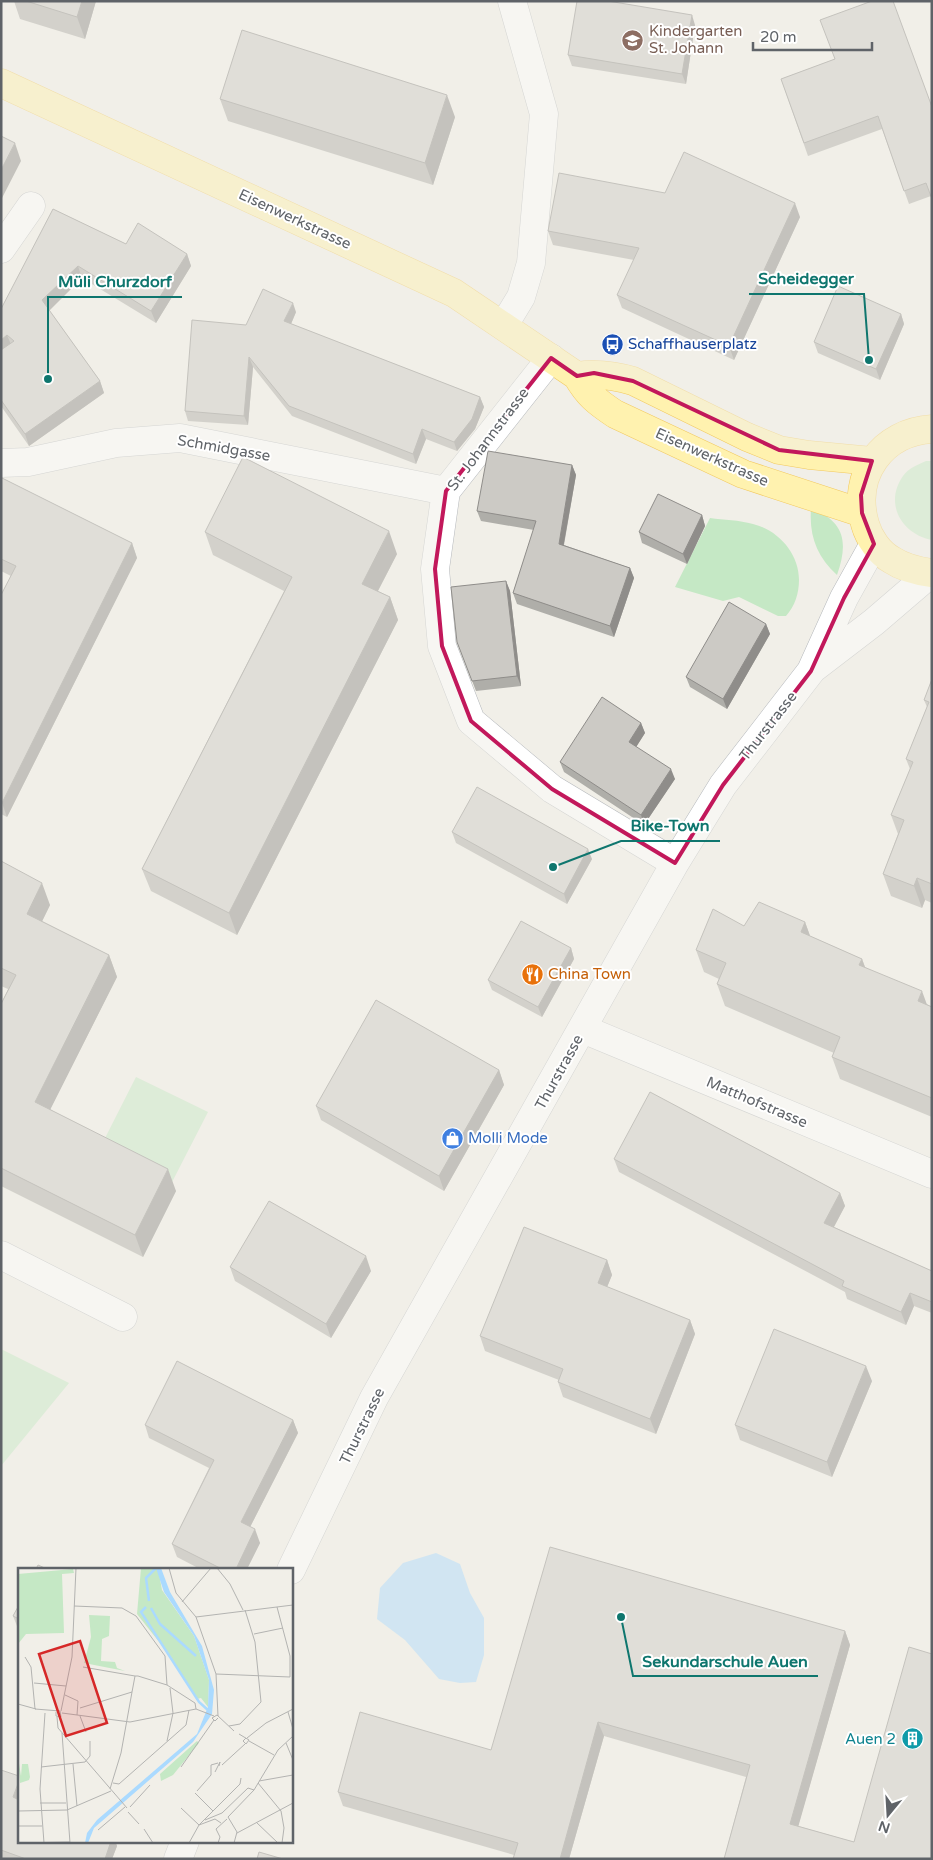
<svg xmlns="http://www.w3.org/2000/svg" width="933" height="1860" viewBox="0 0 933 1860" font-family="'Varela Round',sans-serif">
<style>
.green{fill:#c5e8c5}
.water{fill:#aadaff}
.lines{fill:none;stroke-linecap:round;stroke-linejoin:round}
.minor-casing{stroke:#b5b8bc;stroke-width:29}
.major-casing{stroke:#f2c960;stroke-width:29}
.minor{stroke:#fff;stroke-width:28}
.major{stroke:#fff2af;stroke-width:28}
.wall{fill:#afaea9}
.shaded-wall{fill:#8f8d8a}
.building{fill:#cccac5;stroke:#8f8d8a}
.marked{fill:none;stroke:#c2185b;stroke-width:4;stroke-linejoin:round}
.labels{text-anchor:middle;stroke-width:4;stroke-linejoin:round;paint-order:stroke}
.education-label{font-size:15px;fill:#785e54;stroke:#fff;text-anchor:start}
.street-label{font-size:15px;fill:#5f6368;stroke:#fff}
.transit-label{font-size:15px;fill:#164399;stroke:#fff;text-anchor:start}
.food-label{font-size:15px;fill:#c56008;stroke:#fff;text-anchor:start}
.shop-label{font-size:15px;fill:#366cbe;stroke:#fff;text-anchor:start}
.culture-label{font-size:15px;fill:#0d838f;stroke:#fff;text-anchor:end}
.inset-river{fill:none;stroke:#aadaff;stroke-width:2.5}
.inset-road{fill:none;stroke:#b3b3b1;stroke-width:1}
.view{fill:#d62828;fill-opacity:0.15;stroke:#d62828;stroke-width:2.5}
.inset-edge{fill:none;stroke:#5f6368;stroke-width:2.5}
.leader{fill:none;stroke:#0f766e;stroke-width:2}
.callout-dot{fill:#0f766e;stroke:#fff;stroke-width:2}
.callout-label{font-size:16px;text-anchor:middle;font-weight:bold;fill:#0f766e;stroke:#fff;stroke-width:4;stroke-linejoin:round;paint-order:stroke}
</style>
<rect width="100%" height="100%" fill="#f1efe8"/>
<path class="green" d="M926,461h6v79c-31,-6 -48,-37 -29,-64 6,-8 14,-11 23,-15z
M811,509c35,12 37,35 26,66 -20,-18 -28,-39 -26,-66z
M710,518c14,2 29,2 43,6 25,6 46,29 46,56 0,13 -4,26 -13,36h-8l-39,-19 -16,4 -48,-14z
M136,1077l72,35 -38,74 -71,-36z
M1,1349l68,34 -68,83z"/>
<path class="water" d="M436,1553l24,11 10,29 14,25v37l-8,27 -16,1 -21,-4 -34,-39 -28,-21 3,-31 23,-25z"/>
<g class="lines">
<defs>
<path id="minor" d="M1,249l30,-43
M504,325l17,-28 10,-34 13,-149 -32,-113
M551,358l-105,133 -11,78 7,77 29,75 81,68 123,74
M1,463l27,-1 88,-19 64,-5 266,53
M814,668l60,-46 57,-49
M583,1029l349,145
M1,1255l122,62
M291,1570l83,-172 301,-535 48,-78 88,-114 33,-73 30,-54
M178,1859l7,-18"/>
<path id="major" d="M1,83l453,210 123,83c11,19 20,26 38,38l128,60 119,39
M577,376c20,-3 36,-1 56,5l114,56 32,13 30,5 63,6
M932,429c-50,3 -81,46 -67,95 4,14 14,29 27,36 12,8 25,11 40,13"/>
</defs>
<use href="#minor" class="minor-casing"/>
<use href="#major" class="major-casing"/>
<use href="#minor" class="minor"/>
<use href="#major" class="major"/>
</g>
<path class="wall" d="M14,1h82l-11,38 -65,-20z
M872,1l59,195 -22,8 -27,-75 -74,27 -27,-77 54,-20z
M695,25l-9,59 -114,-18 -4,-11z
M220,99l235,18 -22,68 -205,-64z
M665,193l135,24 -66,143 -112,-52 -5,-13 17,-35 -81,-15 -5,-14z
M53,209l73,35 61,10 4,12 -35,57 -74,-45 -33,32 51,71 4,12 -75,53 -28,-40v-97z
M296,312l-5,12 189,73 4,10 -9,22 -18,22 -31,-12 -10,25 -124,-48 -39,-49 -5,58 -60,-4 -3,-10 61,-86z
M901,314l3,10 -24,56 -62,-27 -4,-11z
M572,465l4,10 -12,70 66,23 4,10 -20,59 -97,-33 -4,-11 21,-63 -53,-9 -4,-10z
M1,480l131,63 5,15 -130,259 -6,-3v-219l10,-19 -10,-5z
M702,515l3,11 -18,38 -45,-21 -3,-11z
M205,532l192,22 -19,37 12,6 8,23 -161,315 -86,-44 -9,-22 142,-278 -71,-36z
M506,581l4,10 11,95 -45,5 -19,-49z
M766,624l4,10 -43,75 -37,-22 -4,-10z
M932,679v224l-7,-3 -3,8 -31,-12 -8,-22 15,-40 -7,-19 19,-46 -4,-10 21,-52 -3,-7z
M641,723l4,10 -9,14 39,32 -31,46 -80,-53 -4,-10z
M452,832l140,27 -25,45 -111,-61z
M1,861l49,44 -8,16 67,34 8,22 -67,132 126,82 -33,66 -142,-71v-182l7,-15 -7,-3z
M805,922l5,14 52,23 3,8 62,37 5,3v110l-92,-38 -8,-22 2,-4 -109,-47 -8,-22 2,-5 -15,-7 -8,-22 48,-24z
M571,948l3,11 -32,58 -50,-27 -4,-10z
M499,1070l5,15 -60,106 -123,-71 -5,-14z
M614,1159l226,34 5,13 -11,21 98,44v42l-18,-7 -8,19 -59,-26 -2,-7 -226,-120z
M607,1260l5,15 -5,12 83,33 5,14 -39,100 -93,-37 -5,-15 1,-2 -74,-29 -5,-15z
M230,1267l141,4 -40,67 -96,-57z
M872,1381l-40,96 -92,-37 -5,-15z
M293,1420l5,13 -48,94 10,16 -13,26h-47l-23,-12 -5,-13 37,-76 -60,-30 -4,-13z
M19,1605v22l-2,-1 -4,-10z
M845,1631l5,14 -52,181 56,16 78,17h-208l22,-82 -142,-41 -35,123h-56l1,-4 -171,-49 -5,-14 153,-42z
M1,1770l18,71h96l2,5 -5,13h-111z"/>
<path class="shaded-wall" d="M82,1h14l-11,38 -8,-22z
M692,15l3,10 -9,59 -4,-10z
M447,95l8,22 -22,68 -8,-22z
M15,143l6,18 -20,39v-30z
M795,203l5,14 -66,143 -5,-14z
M187,254l4,12 -35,57 -5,-12z
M78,266l4,12 -35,35 -5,-13z
M293,303l3,9 -8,19 -4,-10z
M901,314l3,10 -24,56 -4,-11z
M7,335l5,12 -11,10v-17z
M249,357l4,10 -5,58 -4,-9z
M100,381l4,12 -75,53 -4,-12z
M480,397l4,10 -9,22 -18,22 -3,-9z
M422,429l4,10 -10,25 -3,-10z
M572,465l4,10 -14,79 -3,-10z
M702,515l3,11 -18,38 -4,-10z
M389,531l8,23 -27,52 -8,-22z
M132,543l5,15 -130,259 -5,-14z
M630,568l4,10 -20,59 -4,-11z
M506,581l4,10 11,95 -4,-10z
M390,597l8,23 -161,315 -8,-22z
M766,624l4,10 -43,75 -4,-10z
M641,723l4,10 -12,19 -4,-10z
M671,769l4,10 -31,46 -3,-10z
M588,849l4,10 -25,45 -3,-10z
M917,878l8,22 -3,8 -8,-22z
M42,883l8,22 -15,31 -8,-22z
M805,922l8,22 -12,-12z
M571,948l3,11 -32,58 -4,-10z
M109,955l8,22 -74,147 -8,-22z
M862,959l8,22 -11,-16z
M922,991l8,22 -12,-12z
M499,1070l5,15 -60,106 -5,-15z
M168,1169l8,22 -33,66 -8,-22z
M840,1193l5,13 -16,30 -5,-13z
M366,1256l5,15 -40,67 -5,-14z
M607,1260l5,15 -9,22 -5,-14z
M910,1293l4,13 -8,19 -5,-13z
M690,1320l5,14 -39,100 -6,-15z
M866,1366l6,15 -40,96 -5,-15z
M293,1420l5,13 -52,102 -5,-13z
M255,1529l5,14 -13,26h-11z
M845,1631l5,14 -55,193 -5,-14z
M598,1722l6,14 -35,123h-9z
M19,1781v21l-6,-5z
M111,1841h4l2,5 -5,13h-7z"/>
<path class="building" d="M26,1h56l-5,16z
M577,1h31l84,14 -10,59 -114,-19z
M872,1h21l39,106v92l-6,-16 -22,8 -26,-75 -74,27 -23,-64 54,-20 -15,-39z
M242,30l205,65 -22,68 -205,-64z
M1,136l14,7 -14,27z
M684,152l111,51 -66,143 -112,-51 22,-47 -91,-17 11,-58 106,20z
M53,209l73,35 12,-21 49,31 -36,57 -73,-45 -36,34 58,81 -75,53 -24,-34v-50l13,-9 -7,-6 -6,5v-31z
M838,286l63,28 -25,55 -62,-27z
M263,289l30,14 -9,18 196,76 -8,22 -18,23 -32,-13 -9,25 -124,-48 -40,-49 -5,59 -59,-5 7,-91 54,5z
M488,451l84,14 -13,79 71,24 -20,58 -97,-33 23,-72 -59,-10z
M243,457l146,74 -27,53 28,13 -161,316 -87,-44 150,-292 -87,-45z
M2,478l130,65 -130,260 -1,-208 15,-29 -15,-7v-79z
M658,494l44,21 -19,39 -44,-22z
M506,581l11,95 -45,5 -15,-39 -6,-55z
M729,602l37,22 -43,75 -37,-22z
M932,679v205l-15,-6 -3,8 -31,-12 21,-54 -13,-5 22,-53 -7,-3 23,-57 -5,-2z
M602,697l39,26 -12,19 42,27 -30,46 -81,-53z
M477,787l111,62 -24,45 -112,-62z
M1,861l41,22 -15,31 82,41 -74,147 133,67 -33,66 -134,-67v-164l15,-29 -15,-7z
M759,902l46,20 -4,10 61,27 -3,6 63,26 -4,10 14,6v91l-100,-41 8,-20 -123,-53 9,-21 -30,-13 17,-41 31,17z
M521,921l50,27 -33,59 -50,-27z
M376,1000l123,70 -60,106 -123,-70z
M650,1092l190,101 -16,30 108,48v31l-22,-9 -9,19 -59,-26 2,-5 -230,-122z
M269,1201l97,55 -40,68 -96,-57z
M524,1227l83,33 -9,23 92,37 -40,99 -92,-37 5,-13 -83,-33z
M774,1329l92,37 -39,96 -92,-37z
M177,1361l116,59 -52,102 14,7 -19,40h-14l-50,-25 42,-84 -69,-35z
M550,1547l295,84 -55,193 64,18 55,-195 23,7v205h-208l26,-94 -152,-43 -38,137h-47l5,-16 -180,-51 22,-80 131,38z
M38,1565l9,4h-11z
M19,1605v14l-6,-3z
M1,1770l18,6v5l-6,16 6,3v41h92l-6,18h-79l-25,-9z
M259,1852l24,7h-26z"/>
<path d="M0 0H933V1860H0ZM551,358l26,18 17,-3 39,8 146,69 93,11 -11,34 1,18 12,31 -30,54 -33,73 -88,114 -48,78 -123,-74 -81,-68 -29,-75 -7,-77 11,-78z" fill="#f1efe8" fill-opacity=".55" fill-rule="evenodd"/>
<path class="marked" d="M551,358l26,18 17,-3 39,8 146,69 93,11 -11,34 1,18 12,31 -30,54 -33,73 -88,114 -48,78 -123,-74 -81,-68 -29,-75 -7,-77 11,-78z"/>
<defs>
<symbol id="school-disc" viewBox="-11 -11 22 22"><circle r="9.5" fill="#8d6e63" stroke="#fff"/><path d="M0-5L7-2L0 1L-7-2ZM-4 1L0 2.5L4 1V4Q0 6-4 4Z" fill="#fff"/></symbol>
<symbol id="bus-disc" viewBox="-11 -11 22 22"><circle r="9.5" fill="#1a4fb4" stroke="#fff"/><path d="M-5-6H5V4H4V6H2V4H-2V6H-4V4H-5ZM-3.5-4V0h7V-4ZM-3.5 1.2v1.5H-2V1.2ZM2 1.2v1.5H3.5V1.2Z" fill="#fff"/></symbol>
<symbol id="restaurant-disc" viewBox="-11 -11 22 22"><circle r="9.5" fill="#e8710a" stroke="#fff"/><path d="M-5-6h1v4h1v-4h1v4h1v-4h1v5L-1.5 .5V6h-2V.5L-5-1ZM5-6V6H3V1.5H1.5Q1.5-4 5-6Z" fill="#fff"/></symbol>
<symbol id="shop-disc" viewBox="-11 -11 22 22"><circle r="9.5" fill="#3f7fe0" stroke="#fff"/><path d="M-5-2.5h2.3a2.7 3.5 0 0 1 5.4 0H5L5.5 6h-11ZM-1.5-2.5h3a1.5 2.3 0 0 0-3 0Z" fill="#fff"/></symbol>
<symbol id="building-disc" viewBox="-11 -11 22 22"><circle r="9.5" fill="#0f9aa8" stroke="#fff"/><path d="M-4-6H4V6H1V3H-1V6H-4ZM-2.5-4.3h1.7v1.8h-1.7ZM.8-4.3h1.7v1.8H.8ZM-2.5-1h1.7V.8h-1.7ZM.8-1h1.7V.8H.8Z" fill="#fff"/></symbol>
</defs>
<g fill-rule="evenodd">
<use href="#school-disc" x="620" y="28" width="25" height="25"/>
<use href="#bus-disc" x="600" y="332" width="25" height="25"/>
<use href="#restaurant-disc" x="520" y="962" width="25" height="25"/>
<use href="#shop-disc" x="440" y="1126" width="25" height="25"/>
<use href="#building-disc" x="900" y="1726" width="25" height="25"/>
</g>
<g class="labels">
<g class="education-label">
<text x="649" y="36">Kindergarten<tspan x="649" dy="17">St. Johann</tspan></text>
</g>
<g class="street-label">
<text transform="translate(295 219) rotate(25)" y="5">Eisenwerkstrasse</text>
<text transform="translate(488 439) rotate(-53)" y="5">St. Johannstrasse</text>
<text transform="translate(224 448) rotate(10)" y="5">Schmidgasse</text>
<text transform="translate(712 457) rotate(24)" y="5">Eisenwerkstrasse</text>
<text transform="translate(768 726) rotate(-52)" y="5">Thurstrasse</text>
<text transform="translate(559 1072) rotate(-61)" y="5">Thurstrasse</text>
<text transform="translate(757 1102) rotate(23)" y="5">Matthofstrasse</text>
<text transform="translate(362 1426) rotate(-64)" y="5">Thurstrasse</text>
</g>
<g class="transit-label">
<text x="628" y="349">Schaffhauserplatz</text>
</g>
<g class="food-label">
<text x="548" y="979">China Town</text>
</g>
<g class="shop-label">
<text x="468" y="1143">Molli Mode</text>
</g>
<g class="culture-label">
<text x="896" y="1744">Auen 2</text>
</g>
</g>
<g transform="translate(18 1568)">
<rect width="275" height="275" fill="#f1efe8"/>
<path d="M123,0h17l4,22 32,46 15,44 -1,27 -7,-9 -4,1 -26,-42 -34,-43zM55,1l1,4 -12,1 2,59 -38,1 -8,10v-70zM71,47l21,1 -1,20 -7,3 -1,22 14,1 2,6 8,3 -41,-8 7,-26zM179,173l2,2 -26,32 -12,6 -1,-7zM0,189l3,19 1,-12h6l2,13 -1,3 -9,3z" fill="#c5e8c5"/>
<path d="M138,0h5l9,24 32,54 12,44 -2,24 -19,28 -99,86 -6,15h-3l2,-10 10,-13 100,-86 11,-27 1,-27 -15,-44 -30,-44z" fill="#aadaff"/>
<path class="inset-river" d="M131,33l-3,-23 10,-10M128,39l-5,5 58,90 10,9M133,40l9,16 36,32"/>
<path class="inset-road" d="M151,0l7,25 20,24M199,0l13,16 13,26M164,34l29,-34M56,38l48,2 14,8 29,40 2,29M178,49l20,57 2,42M178,49l97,-12M236,66l29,-6M7,89l6,10 4,42M65,99l52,9M198,106l74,3v-21l-13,-49M16,115l32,3M47,127l13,6 -1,14M0,136l18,5M62,140l52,-16 3,-16h3l29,9 28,18 1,6M17,141l25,2 1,6 -5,-1v-4M43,143l11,-54 4,-89M270,144l5,17M44,145l68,9 66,-13 18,7M62,148l6,16M39,149l1,11 69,80M200,150l-3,3 -3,-3 5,-3 17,16M211,158l11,-2 21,-22 -6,-60 -10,-32M44,165l8,110M221,166l10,6 -3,4 -3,-3 3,-3M229,170l19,-15 27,-14M149,173l6,-28 -3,-25M231,173l25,14M268,175l7,17M55,196l4,42M204,197l23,-21M23,199l44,-5 5,-6v-15M163,199l33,-47M197,204l5,-10 -1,4M241,213l34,-6M95,215l6,1 67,-59 3,-15M240,215l23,28 3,17 -2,15M92,221l11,-36 11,-61M179,223l14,-16v-10l7,-2M177,225l18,18M22,235h26M112,239l20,-22M163,240l18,17M0,243l49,-1 44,-19M110,244l11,12M187,252l17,-7 26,-25 6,2M238,254l22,21M181,257l16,-6 6,4M0,258h24M126,261l9,14M80,262l27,-23M219,265l56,-30M0,275l52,-1M26,275l-4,-54 5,-76M171,275l10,-18 41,-41 1,-6M200,275l2,-6 -4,-8 11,-10M216,275l3,-11 -9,-15 26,-27 24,-40 15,-14"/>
<path class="view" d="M62,73l27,82 -41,13 -27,-82z"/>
<rect width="275" height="275" class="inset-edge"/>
</g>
<path class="leader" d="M869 360L864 294H749M48 379L48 297H182M553 867L621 841H720M621 1617L633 1676H818"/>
<g class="callout-dot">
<circle cx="869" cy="360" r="5"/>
<circle cx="48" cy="379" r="5"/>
<circle cx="553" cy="867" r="5"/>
<circle cx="621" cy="1617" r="5"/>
</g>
<g class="callout-label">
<text x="806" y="284">Scheidegger</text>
<text x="115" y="287">Müli Churzdorf</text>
<text x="670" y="831">Bike-Town</text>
<text x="725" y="1667">Sekundarschule Auen</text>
</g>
<rect width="933" height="1860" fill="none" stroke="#5f6368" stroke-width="5"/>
<g transform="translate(888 1815) rotate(198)" stroke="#ffffff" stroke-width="4" paint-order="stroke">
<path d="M0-4L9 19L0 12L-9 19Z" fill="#5f6368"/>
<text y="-8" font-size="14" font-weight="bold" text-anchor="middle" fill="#5f6368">N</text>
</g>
<path d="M753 42v8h119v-8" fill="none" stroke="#5f6368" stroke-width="2.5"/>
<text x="760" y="42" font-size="15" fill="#5f6368" stroke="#ffffff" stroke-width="4" paint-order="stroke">20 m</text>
</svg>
